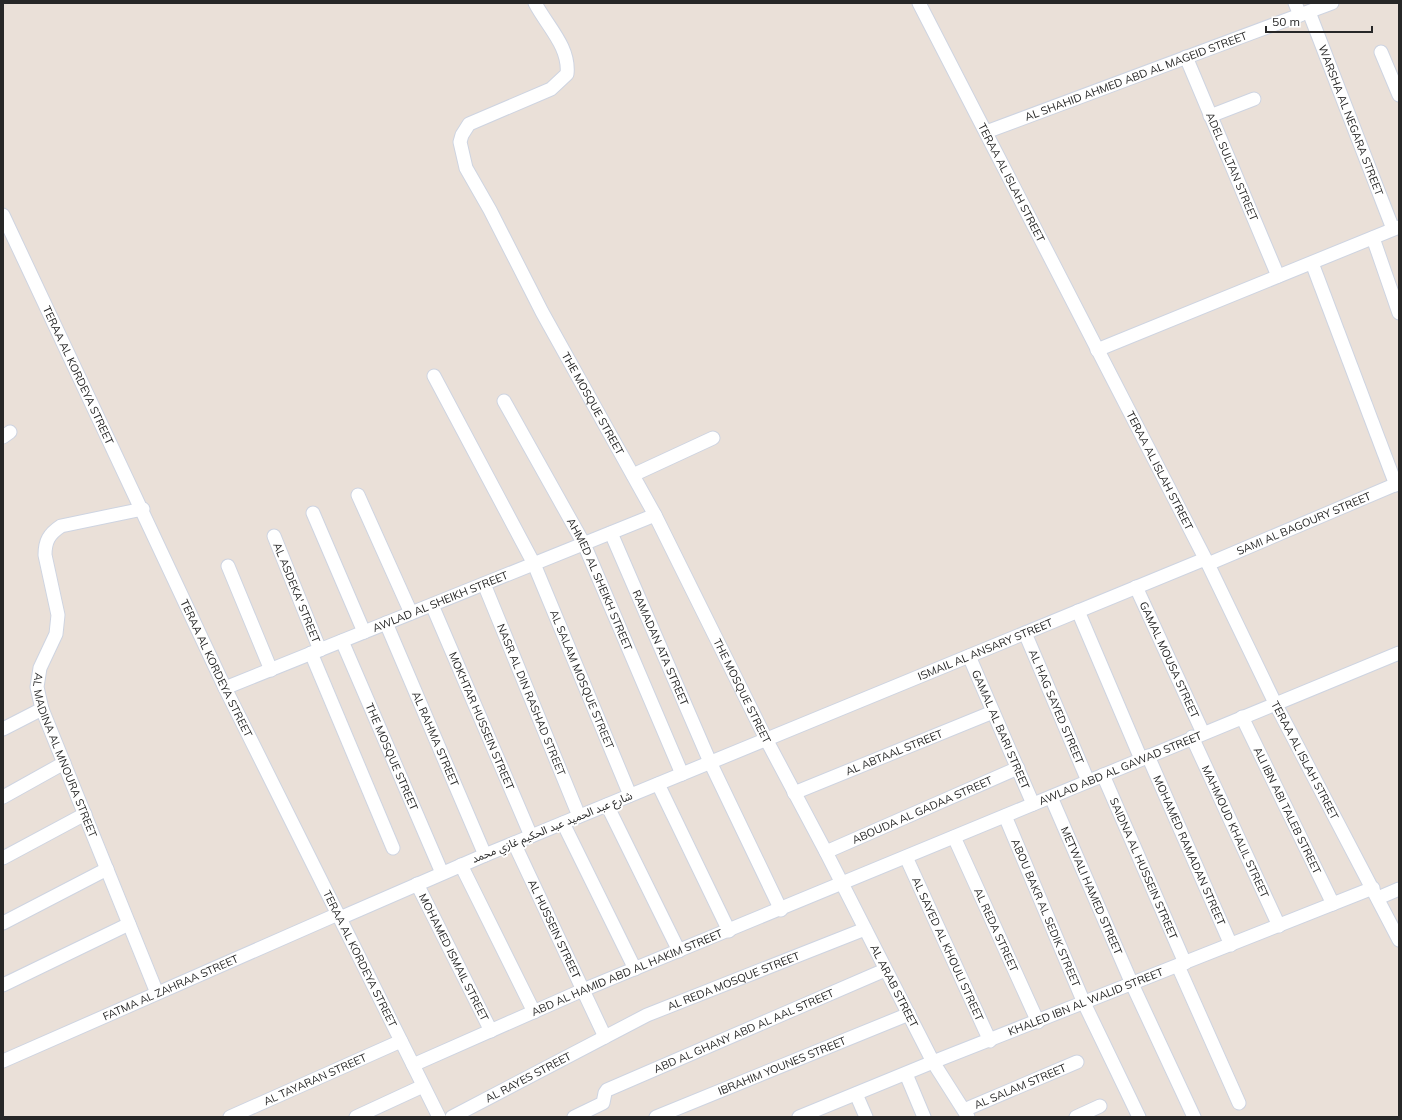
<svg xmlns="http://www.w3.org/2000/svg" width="1402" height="1120" viewBox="0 0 1402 1120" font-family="Mulish,'Noto Sans Arabic',sans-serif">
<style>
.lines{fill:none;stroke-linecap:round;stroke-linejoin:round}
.street-casing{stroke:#ced4e1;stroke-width:15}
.street{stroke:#fff;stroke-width:13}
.labels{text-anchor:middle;stroke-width:4;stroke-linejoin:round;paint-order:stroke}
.street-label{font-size:11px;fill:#272727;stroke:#fff}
</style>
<rect width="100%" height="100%" fill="#eae0d8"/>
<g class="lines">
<defs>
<g id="street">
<path id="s1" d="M535,3c12,23 35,44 32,71l-16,15 -82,35 -7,11 -2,7 6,26 24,42 52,102 113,203 111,224 60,113 107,210 35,55"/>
<path id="s2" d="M919,3l289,561 67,139 124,237"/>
<path d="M1295,3l5,12"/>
<path id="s3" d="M1309,12l84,217"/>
<path d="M1381,52l18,43"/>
<path id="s4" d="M1186,57l92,219"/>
<path d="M1210,116l44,-17"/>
<path id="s5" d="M986,132l346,-129"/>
<path id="s6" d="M3,215l222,473 214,429"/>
<path d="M1373,238l26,75"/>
<path d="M1312,263l84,222"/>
<path d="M1097,350l302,-123"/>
<path id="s7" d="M434,376l100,188 96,231"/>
<path id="s8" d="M504,401l80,143 98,230"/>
<path d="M3,437l7,-5"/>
<path d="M633,475l80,-37"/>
<path d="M358,495l53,118"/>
<path id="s9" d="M143,509l-82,17c-12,8 -16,15 -16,29l13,60 -2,19 -16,34 -3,19 5,22 115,284"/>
<path d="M313,513l51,119"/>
<path id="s10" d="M611,533l99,229 71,148"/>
<path id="s11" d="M274,536l46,114"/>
<path id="s12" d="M1208,564l191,-81"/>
<path d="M228,566l43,104"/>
<path id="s13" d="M484,584l95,232"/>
<path id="s14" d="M1136,587l67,146"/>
<path id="s15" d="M432,605l99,231"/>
<path d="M1078,611l63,148"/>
<path id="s16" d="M386,623l99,232"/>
<path id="s17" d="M1025,633l63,148"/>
<path id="s18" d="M342,641l100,232"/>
<path d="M311,653l82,195"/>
<path id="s19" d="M969,656l64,148"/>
<path id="s20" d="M225,688l430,-173"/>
<path id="s21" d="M1242,717l91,187"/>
<path d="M3,729l39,-20"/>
<path id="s22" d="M1192,737l87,189"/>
<path id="s23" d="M1148,756l83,189"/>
<path id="s24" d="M1103,775l82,188"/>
<path d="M658,784l71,147"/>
<path id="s25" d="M794,793l199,-81"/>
<path d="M3,797l61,-34"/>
<path id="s26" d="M1051,797l81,187 62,133"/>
<path d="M607,805l72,146"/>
<path id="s27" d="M1005,816l79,187 55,114"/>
<path d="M563,823l72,146"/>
<path id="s28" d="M954,837l84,185"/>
<path id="s29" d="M514,843l91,194"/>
<path id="s30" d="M826,852l192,-84"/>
<path id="s31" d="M906,857l84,184"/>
<path d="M3,858l82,-44"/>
<path d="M461,865l73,147"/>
<path id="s32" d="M417,884l74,147"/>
<path d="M1378,898l21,-9"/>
<path id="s33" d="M340,918l145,-63 720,-296"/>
<path d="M3,923l104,-54"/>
<path d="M1178,966l61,137"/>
<path d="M3,985l126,-61"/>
<path id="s34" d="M3,1061l335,-147"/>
<path id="s35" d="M413,1065l170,-75 816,-337"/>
<path d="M906,1074l18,43"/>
<path d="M856,1094l10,23"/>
<path id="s36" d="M964,1110l113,-48"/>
<path id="s37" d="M230,1117l171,-76"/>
<path d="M356,1117l67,-31"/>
<path id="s38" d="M452,1117l195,-102 218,-86"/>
<path id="s39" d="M574,1117l29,-14 2,-10 2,-3 278,-120"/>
<path id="s40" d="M656,1117l253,-103"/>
<path id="s41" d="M799,1117l134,-55 440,-174"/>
<path d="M1076,1117l24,-11"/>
</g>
</defs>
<use href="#street" class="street-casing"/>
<use href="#street" class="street"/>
</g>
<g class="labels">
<g class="street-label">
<text dy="4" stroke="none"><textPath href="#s5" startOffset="160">AL SHAHID AHMED ABD AL MAGEID STREET</textPath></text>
<text dy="4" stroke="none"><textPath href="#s3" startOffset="116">WARSHA AL NEGARA STREET</textPath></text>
<text dy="4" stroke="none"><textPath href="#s4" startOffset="119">ADEL SULTAN STREET</textPath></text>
<text dy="4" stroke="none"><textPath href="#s2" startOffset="202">TERAA AL ISLAH STREET</textPath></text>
<text dy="4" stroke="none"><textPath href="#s6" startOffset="177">TERAA AL KORDEYA STREET</textPath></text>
<text dy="4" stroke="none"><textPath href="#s1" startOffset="505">THE MOSQUE STREET</textPath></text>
<text dy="4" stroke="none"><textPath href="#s2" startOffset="526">TERAA AL ISLAH STREET</textPath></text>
<text dy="4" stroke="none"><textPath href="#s12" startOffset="104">SAMI AL BAGOURY STREET</textPath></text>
<text dy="4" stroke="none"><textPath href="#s8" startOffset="207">AHMED AL SHEIKH STREET</textPath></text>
<text dy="4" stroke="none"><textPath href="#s11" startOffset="61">AL ASDEKA' STREET</textPath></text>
<text dy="4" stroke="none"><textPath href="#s20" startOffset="232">AWLAD AL SHEIKH STREET</textPath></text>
<text dy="4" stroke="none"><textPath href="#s10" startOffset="125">RAMADAN ATA STREET</textPath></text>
<text dy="4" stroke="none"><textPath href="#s33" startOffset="699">ISMAIL AL ANSARY STREET</textPath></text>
<text dy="4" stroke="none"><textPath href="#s14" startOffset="80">GAMAL MOUSA STREET</textPath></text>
<text dy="4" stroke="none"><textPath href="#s6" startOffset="501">TERAA AL KORDEYA STREET</textPath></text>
<text dy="4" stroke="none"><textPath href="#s7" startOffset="338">AL SALAM MOSQUE STREET</textPath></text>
<text dy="4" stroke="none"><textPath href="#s1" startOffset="829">THE MOSQUE STREET</textPath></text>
<text dy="4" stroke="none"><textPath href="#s13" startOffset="125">NASR AL DIN RASHAD STREET</textPath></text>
<text dy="4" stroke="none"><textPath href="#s17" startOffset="80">AL HAG SAYED STREET</textPath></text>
<text dy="4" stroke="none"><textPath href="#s15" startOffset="126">MOKHTAR HUSSEIN STREET</textPath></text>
<text dy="4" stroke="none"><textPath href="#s19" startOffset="80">GAMAL AL BARI STREET</textPath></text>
<text dy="4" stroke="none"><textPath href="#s16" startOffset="126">AL RAHMA STREET</textPath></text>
<text dy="4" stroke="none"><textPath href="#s25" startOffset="108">AL ABTAAL STREET</textPath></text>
<text dy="4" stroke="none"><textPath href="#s9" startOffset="329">AL MADINA AL MNOURA STREET</textPath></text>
<text dy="4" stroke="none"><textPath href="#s18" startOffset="126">THE MOSQUE STREET</textPath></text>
<text dy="4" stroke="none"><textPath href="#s2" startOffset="850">TERAA AL ISLAH STREET</textPath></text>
<text dy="4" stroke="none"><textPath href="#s35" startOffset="767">AWLAD ABD AL GAWAD STREET</textPath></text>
<text dy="4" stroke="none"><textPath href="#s30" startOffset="105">ABOUDA AL GADAA STREET</textPath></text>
<text dy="4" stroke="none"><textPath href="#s21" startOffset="104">ALI IBN ABI TALEB STREET</textPath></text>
<text transform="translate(552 827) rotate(-22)" y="4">شارع عبد الحميد عبد الحكيم غازي محمد</text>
<text dy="4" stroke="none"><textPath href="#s22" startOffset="104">MAHMOUD KHALIL STREET</textPath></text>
<text dy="4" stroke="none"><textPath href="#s23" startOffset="103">MOHAMED RAMADAN STREET</textPath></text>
<text dy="4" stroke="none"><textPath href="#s24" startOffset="102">SAIDNA AL HUSSEIN STREET</textPath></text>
<text dy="4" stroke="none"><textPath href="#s26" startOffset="102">METWALI HAMED STREET</textPath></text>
<text dy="4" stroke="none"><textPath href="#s27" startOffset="105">ABOU BAKR AL SEDIK STREET</textPath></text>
<text dy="4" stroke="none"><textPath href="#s29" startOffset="95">AL HUSSEIN STREET</textPath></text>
<text dy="4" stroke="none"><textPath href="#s28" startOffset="102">AL REDA STREET</textPath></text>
<text dy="4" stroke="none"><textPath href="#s31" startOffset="101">AL SAYED AL KHOULI STREET</textPath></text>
<text dy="4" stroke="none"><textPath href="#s32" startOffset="82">MOHAMED ISMAIL STREET</textPath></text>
<text dy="4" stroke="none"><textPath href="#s6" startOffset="825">TERAA AL KORDEYA STREET</textPath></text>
<text dy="4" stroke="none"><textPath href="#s35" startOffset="233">ABD AL HAMID ABD AL HAKIM STREET</textPath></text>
<text dy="4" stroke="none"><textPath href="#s38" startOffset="313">AL REDA MOSQUE STREET</textPath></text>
<text dy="4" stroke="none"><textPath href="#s1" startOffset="1161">AL ARAB STREET</textPath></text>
<text dy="4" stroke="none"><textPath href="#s34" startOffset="183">FATMA AL ZAHRAA STREET</textPath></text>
<text dy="4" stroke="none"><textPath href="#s41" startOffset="309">KHALED IBN AL WALID STREET</textPath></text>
<text dy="4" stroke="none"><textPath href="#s39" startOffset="195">ABD AL GHANY ABD AL AAL STREET</textPath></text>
<text dy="4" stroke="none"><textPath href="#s40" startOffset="136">IBRAHIM YOUNES STREET</textPath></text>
<text dy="4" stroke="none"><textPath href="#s38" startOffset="86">AL RAYES STREET</textPath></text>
<text dy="4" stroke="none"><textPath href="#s37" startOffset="93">AL TAYARAN STREET</textPath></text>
<text dy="4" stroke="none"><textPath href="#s36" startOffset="61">AL SALAM STREET</textPath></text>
</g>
</g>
<rect width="1402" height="1120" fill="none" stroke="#272727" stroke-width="8"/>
<path d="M1266 26v6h106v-6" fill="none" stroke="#272727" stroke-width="2"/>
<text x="1272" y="26" font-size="12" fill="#272727" stroke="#ffffff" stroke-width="3" paint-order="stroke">50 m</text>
</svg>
